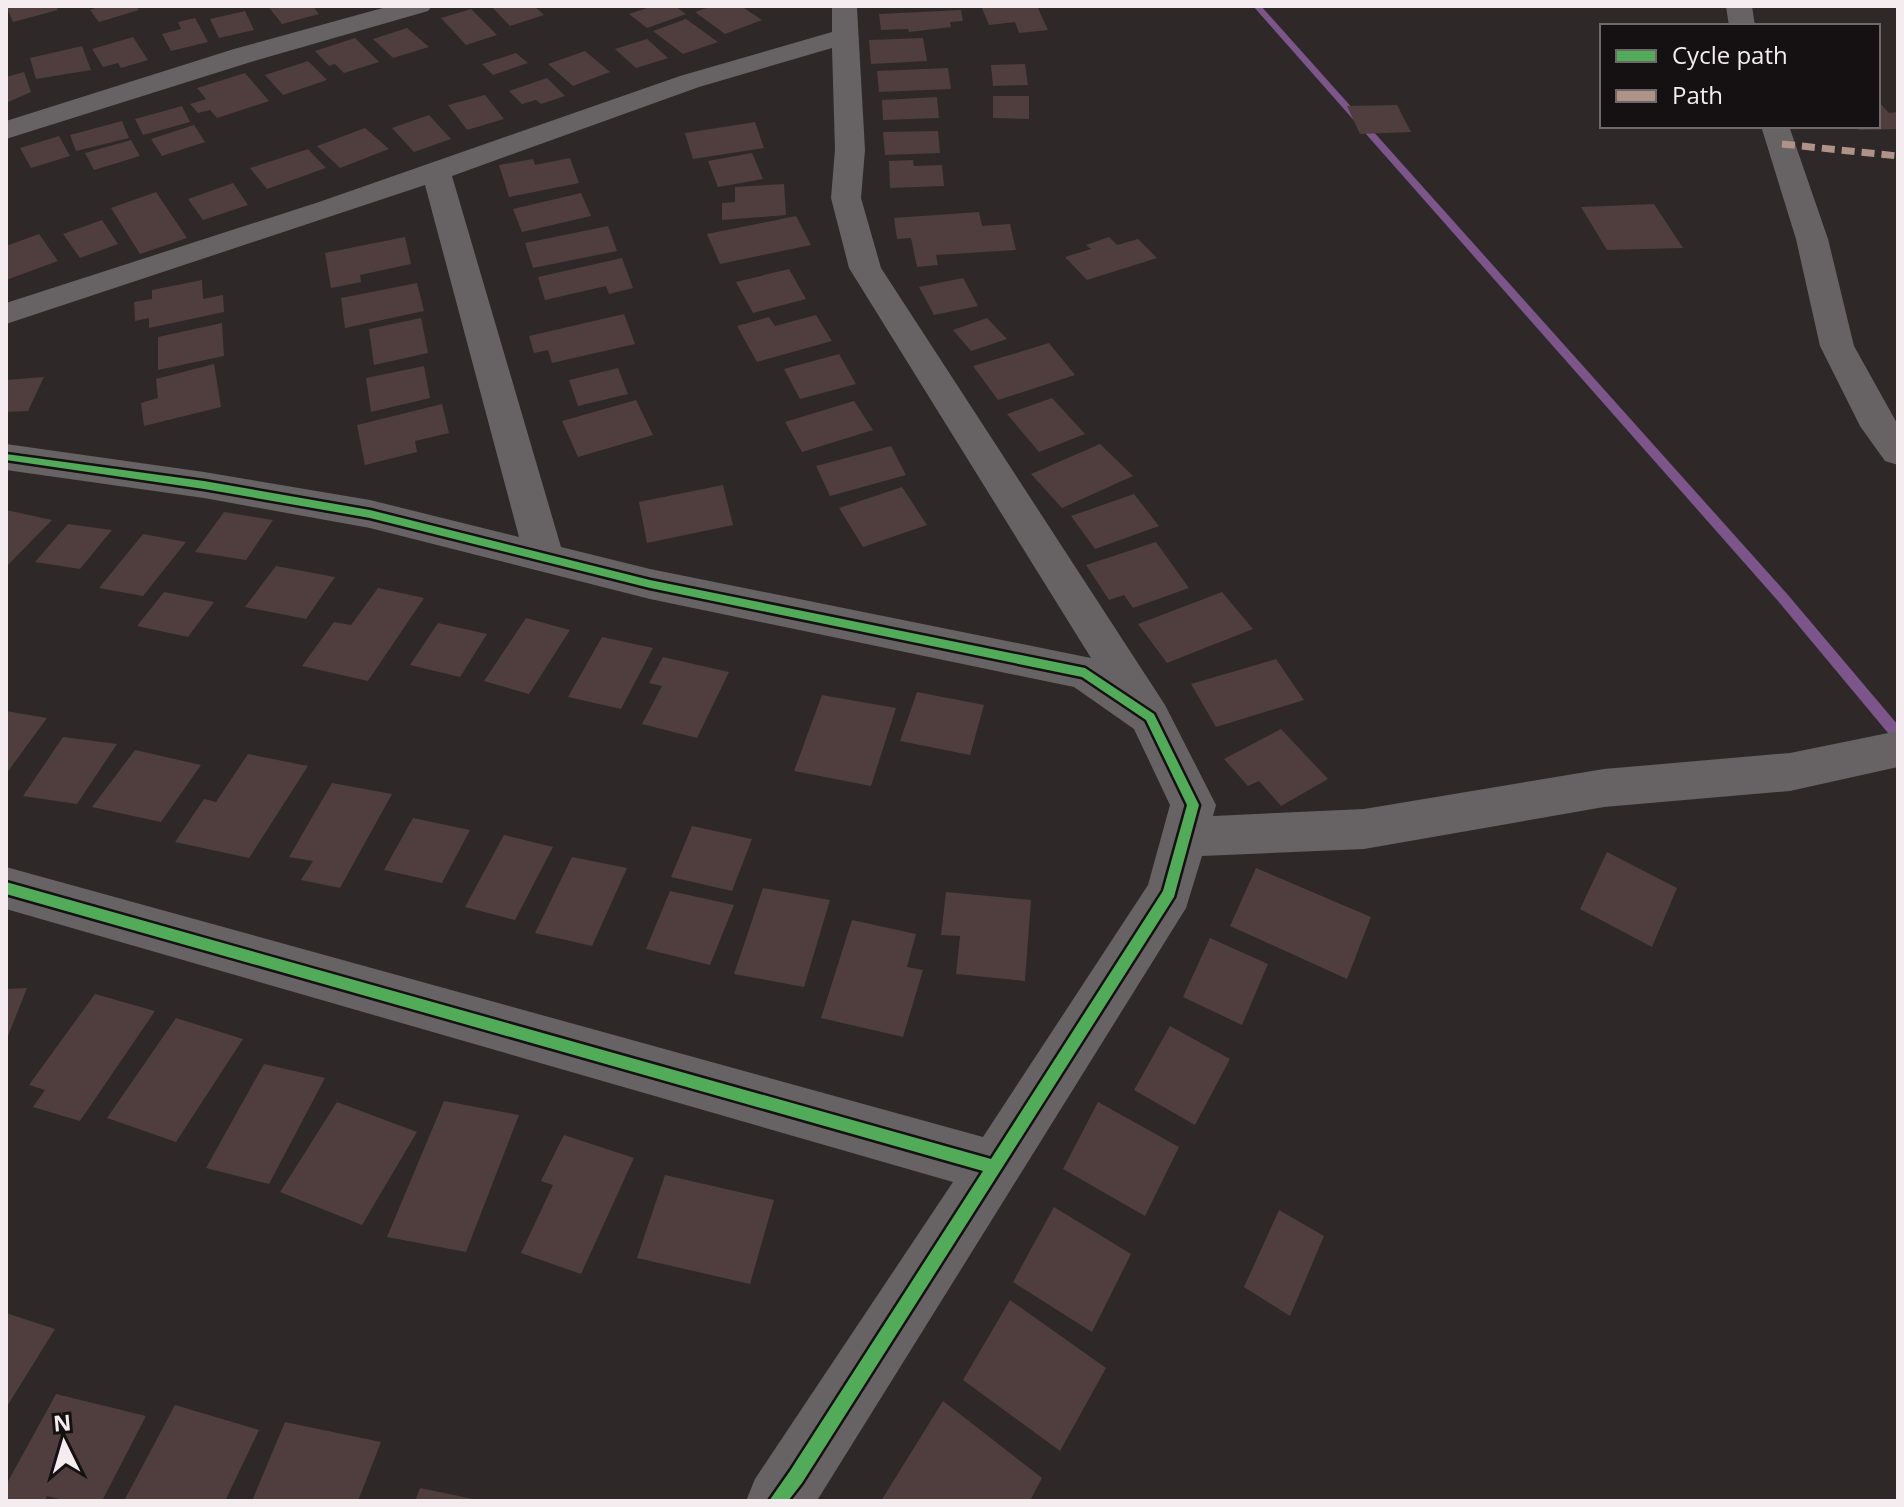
<svg xmlns="http://www.w3.org/2000/svg" width="1904" height="1507" viewBox="0 0 1904 1507" font-family="'Open Sans',sans-serif">
<style>
.lines{fill:none;stroke-linecap:round;stroke-linejoin:round}
.stream{fill:#7c558a;fill-rule:evenodd}
.building{fill:#4f3e3d}
.minor{fill:#676364;fill-rule:evenodd}
.quiet{stroke:#af9288;stroke-width:7;stroke-dasharray:13 7;stroke-linecap:butt}
.cycleway-casing{stroke:#151011;stroke-width:5}
.cycleway{fill:#51ab58;fill-rule:evenodd}
</style>
<rect width="100%" height="100%" fill="#2e2829"/>
<g class="lines">
<path class="stream" d="M1253,6h8l527,589 110,130v16l-5,-2 -115,-138z"/>
</g>
<path class="building" d="M6,6h50l2,4 -45,12z
M100,6h36l3,4 -40,12 -9,-12z
M268,6h45l6,8 -37,10z
M491,6h43l10,9 -34,11z
M653,6h22l11,8 -39,14 -18,-14z
M712,6h29l21,14 -37,14 -30,-22z
M981,6h56l11,24 -29,3 -4,-11 -26,3z
M471,9l26,26 -31,10 -25,-27z
M961,10l2,11 -13,1 1,5 -42,5 -1,-3 -27,1 -2,-16z
M245,11l9,19 -35,8 -9,-19z
M195,18l13,24 -37,9 -9,-17 19,-5 -3,-7z
M686,19l32,23 -35,12 -30,-23z
M407,28l22,19 -36,11 -20,-19z
M133,37l15,23 -27,8 -3,-5 -15,4 -11,-18z
M355,38l24,24 -35,11 -9,-9 -6,2 -14,-15z
M923,38l4,23 -56,3 -2,-24z
M647,39l21,19 -32,10 -21,-19z
M82,46l9,24 -55,9 -6,-21z
M585,51l25,21 -37,14 -25,-22z
M516,53l12,10 -35,12 -11,-11z
M308,61l19,19 -44,15 -18,-20z
M1025,64l3,21 -35,1 -2,-21z
M948,68l3,21 -72,3 -2,-21z
M24,72l7,20 -25,11v-26z
M245,73l24,28 -52,17 -7,-8 -12,3 -8,-9 16,-5 -9,-11z
M547,78l18,18 -24,8 -5,-4 -14,4 -13,-13z
M485,95l19,24 -37,11 -19,-25z
M993,96h36v23l-36,-1z
M937,97l2,21 -56,2 -1,-20z
M1878,101l11,12 9,-1v17l-39,1 -4,-4h23z
M1397,105l14,27 -51,2 -13,-28z
M182,106l8,16 -47,13 -8,-16z
M429,115l22,24 -37,13 -22,-24z
M122,121l7,17 -53,13 -6,-16z
M755,122l9,26 -71,11 -8,-26z
M194,125l11,17 -43,14 -11,-17z
M365,128l24,21 -49,19 -23,-22z
M938,131l2,22 -55,2 -2,-23z
M59,136l11,20 -39,12 -11,-20z
M131,140l9,16 -46,14 -9,-17z
M308,149l18,19 -59,21 -17,-21z
M752,153l11,26 -45,8 -10,-26z
M570,158l9,25 -70,14 -10,-32 34,-6 2,6z
M913,160l1,6 28,-1 2,21 -54,2 -1,-27z
M233,183l15,22 -45,15 -15,-21z
M784,184l2,31 -64,5v-17l13,-1v-15z
M156,192l31,46 -47,16 -29,-46z
M581,193l10,23 -69,16 -9,-23z
M1654,204l29,44 -76,2 -26,-43z
M979,212l3,14 28,-2 6,26 -80,5 2,10 -21,2 -6,-29 -14,1 -3,-21z
M796,216l15,29 -91,19 -13,-30z
M102,220l16,24 -38,14 -17,-24z
M608,226l9,25 -84,17 -8,-25z
M39,234l19,27 -52,19v-34z
M405,237l6,27 -51,11 1,7 -30,6 -6,-35z
M1109,237l8,8 21,-6 19,19 -70,22 -22,-23 26,-8 -5,-4z
M622,258l11,30 -24,6 -3,-8 -61,14 -7,-23z
M789,269l17,30 -53,14 -17,-31z
M963,278l15,28 -44,9 -15,-28z
M202,280l1,19 20,-4 1,17 -75,16v-10l-14,3 -1,-19 18,-3v-9z
M417,283l7,28 -79,17 -4,-30z
M624,314l11,30 -83,19 -4,-13 -14,3 -5,-17z
M816,315l16,26 -75,21 -20,-36 32,-9 6,9z
M421,318l7,35 -54,12 -5,-36z
M987,318l20,21 -36,12 -18,-21z
M222,323l2,33 -66,14v-33z
M1049,343l26,32 -77,25 -25,-34z
M839,354l17,30 -56,15 -16,-30z
M214,364l7,43 -77,19 -3,-23 17,-5 -2,-19z
M424,366l6,32 -59,14 -5,-34z
M618,368l10,26 -50,12 -9,-26z
M44,377l-16,34 -22,1v-32z
M1052,398l33,36 -46,18 -32,-38z
M636,400l17,35 -75,22 -16,-36z
M854,401l19,29 -71,22 -17,-30z
M442,404l7,29 -34,8 2,11 -52,13 -8,-40z
M1100,444l33,32 -71,32 -31,-34z
M891,446l15,29 -76,21 -14,-30z
M723,485l10,40 -86,18 -8,-41z
M902,487l25,38 -64,22 -24,-39z
M1134,494l25,32 -64,23 -24,-33z
M6,510l46,10 -46,47z
M224,512l49,8 -27,40 -51,-8z
M68,524l44,6 -32,39 -45,-7z
M143,534l43,8 -43,54 -44,-8z
M1156,542l33,46 -56,20 -9,-13 -15,5 -23,-35z
M276,566l59,11 -29,42 -61,-12z
M378,588l46,10 -56,83 -66,-15 32,-44 17,3z
M164,592l50,10 -26,35 -51,-11z
M1222,592l31,37 -86,34 -29,-39z
M526,618l44,12 -41,64 -45,-13z
M438,623l49,11 -27,43 -50,-12z
M602,637l51,11 -32,61 -53,-12z
M663,657l66,15 -32,66 -55,-14 20,-38 -13,-3z
M1276,659l28,41 -88,27 -25,-43z
M917,692l67,13 -14,50 -70,-14z
M822,695l74,13 -25,78 -77,-15z
M6,711l41,7 -41,56z
M1281,729l47,50 -47,27 -22,-25 -11,5 -24,-27z
M63,737l54,7 -40,60 -54,-8z
M135,750l66,15 -40,57 -69,-15z
M248,754l60,12 -59,92 -74,-16 29,-43 12,3z
M332,783l60,11 -52,94 -39,-8 12,-19 -24,-4z
M413,818l57,12 -28,53 -58,-13z
M692,826l60,13 -20,52 -61,-14z
M504,835l49,12 -38,73 -50,-13z
M1607,852l70,36 -25,59 -72,-38z
M572,857l55,11 -35,78 -57,-13z
M1256,868l115,49 -24,62 -117,-53z
M763,888l67,12 -26,87 -70,-13z
M670,891l64,14 -24,60 -64,-16z
M946,892l85,8 -6,81 -69,-7 4,-38 -19,-1z
M852,920l64,14 -9,33 16,3 -20,67 -82,-19z
M1210,938l58,26 -26,61 -59,-28z
M27,988l-21,53v-52z
M95,994l60,17 -75,110 -47,-14 12,-17 -16,-5z
M176,1018l67,21 -67,103 -69,-24z
M1170,1026l60,33 -35,66 -61,-35z
M264,1064l61,14 -56,106 -63,-16z
M444,1101l75,14 -53,137 -79,-15z
M337,1102l80,30 -55,93 -82,-33z
M1098,1102l81,45 -34,69 -82,-47z
M564,1135l70,23 -53,116 -60,-21 32,-68 -12,-4z
M665,1175l109,25 -24,84 -113,-26z
M1054,1207l77,47 -39,78 -79,-50z
M1279,1210l45,26 -34,80 -46,-29z
M1010,1300l96,68 -46,83 -97,-71z
M6,1313l49,16 -49,79z
M56,1394l90,22 -44,85h-35l-20,-5 -2,5h-39v-16z
M943,1401l99,77 -12,23h-149z
M175,1405l84,25 -34,71h-101z
M285,1422l96,20 -23,59h-106z
M420,1488l58,12v1h-63z"/>
<g class="lines">
<path class="minor" d="M390,6h42l-4,5 -174,50 -248,78v-18l228,-72z
M832,6l25,2 8,142 -4,48 20,70 284,437 51,100 -3,11 151,-7 240,-40 186,-16 108,-22v36l-108,24 -186,16 -240,42 -162,7 -16,52 -368,591 -72,2 9,-22 198,-297 -947,-273v-42l977,270 165,-252 22,-80 -36,-76 -60,-42 -424,-88 -280,-71 -166,-30 -198,-28v-26l198,28 166,28 149,37 -94,-352 -419,139v-21l313,-101 361,-126 152,-44zM832,48l3,102 -4,48 18,70 242,390 -441,-89 -89,-22 -109,-371 247,-89z
M1726,6h26l3,20h-26z
M1761,126h28l39,113 26,107 44,79v40l-13,-4 -25,-35 -40,-80 -24,-107z"/>
<path class="quiet" d="M1782,144l116,12"/>
<defs>
<path id="cycleway" d="M6,454l198,27 166,29 280,70 435,88 69,46 45,91 -25,92 -372,586 -14,18h-19l21,-30 193,-300 -977,-277v-12l985,277 172,-268 24,-86 -41,-85 -64,-43 -432,-89 -280,-70 -166,-29 -198,-29z"/>
</defs>
<use href="#cycleway" class="cycleway-casing"/>
<use href="#cycleway" class="cycleway"/>
</g>
<rect width="1904" height="1507" fill="none" stroke="#f4ecee" stroke-width="16"/>
<rect x="1600" y="24" width="280" height="104" fill="#151011" stroke="#6e6869" stroke-width="2"/>
<rect x="1616" y="50" width="40" height="12" fill="#51ab58" stroke="#6e6869" stroke-width="2"/>
<text x="1672" y="64" font-size="24" fill="#f4ecee">Cycle path</text>
<rect x="1616" y="90" width="40" height="12" fill="#af9288" stroke="#6e6869" stroke-width="2"/>
<text x="1672" y="104" font-size="24" fill="#f4ecee">Path</text>
<g transform="translate(64 1443) rotate(355)" stroke="#151011" stroke-width="6" paint-order="stroke">
<path d="M0-6L14 30L0 20L-14 30Z" fill="#f4ecee"/>
<text y="-12" font-size="22" font-weight="bold" text-anchor="middle" fill="#f4ecee">N</text>
</g>
</svg>
